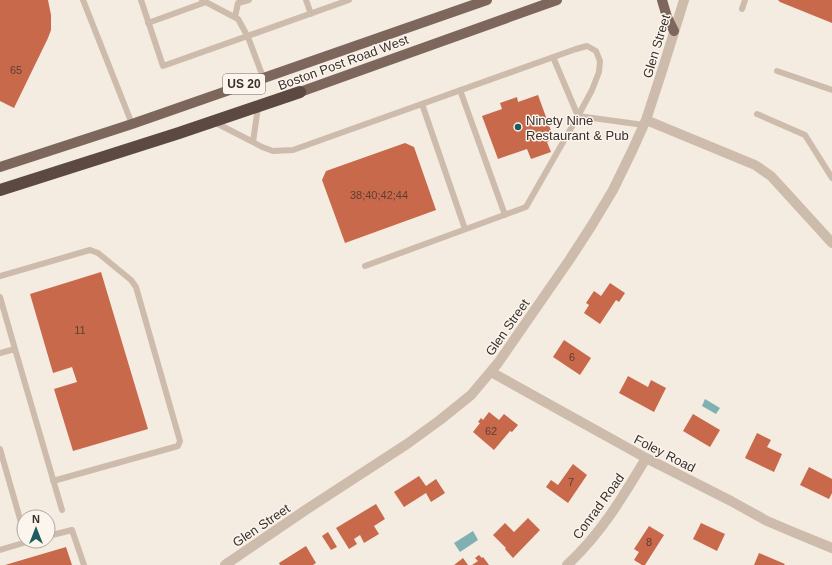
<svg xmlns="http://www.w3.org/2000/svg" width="832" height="565" viewBox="0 0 832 565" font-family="Helvetica,sans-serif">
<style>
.water{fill:#7fb0b2}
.building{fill:#c8694b}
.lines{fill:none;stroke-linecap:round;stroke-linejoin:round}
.lane{stroke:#cdbbac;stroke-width:6}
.street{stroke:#cdbbac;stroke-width:10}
.primary{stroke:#7d675c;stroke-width:10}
.highway{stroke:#5c4a42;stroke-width:12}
.poi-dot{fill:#1f5a5e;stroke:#fbf5ee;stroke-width:1.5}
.labels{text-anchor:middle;stroke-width:3;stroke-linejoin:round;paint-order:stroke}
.number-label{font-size:11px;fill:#5e3e33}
.shield{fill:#fbf5ee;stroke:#756b66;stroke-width:1}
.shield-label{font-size:12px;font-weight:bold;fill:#3b302b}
.street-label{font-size:13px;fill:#3b302b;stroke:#fbf5ee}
.poi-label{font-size:13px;fill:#3b302b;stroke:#fbf5ee;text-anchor:start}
</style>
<rect width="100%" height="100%" fill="#f4ebe1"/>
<path class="water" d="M705,399l15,9 -4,6 -14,-8z
M473,531l5,9 -18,12 -6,-9z"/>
<path class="building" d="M0,0h48l3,15v15l-3,8 -34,70 -14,-7z
M778,0h54v23l-52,-21z
M538,95l16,44 -7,3 4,10 -20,7 -4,-10 -29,10 -16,-43 20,-7 -2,-6 17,-6 1,5z
M405,143l9,4 22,63 -91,33 -23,-63 4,-9z
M101,272l47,157 -75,22 -19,-62 23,-7 -5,-15 -19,6 -23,-79z
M610,283l15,10 -6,9 -3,-2 -16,24 -16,-11 5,-8 -3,-2 8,-12 7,5z
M564,340l27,18 -11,17 -27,-18z
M628,376l20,11 3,-7 15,8 -12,24 -35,-19z
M489,412l10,8 5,-6 14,11 -6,7 -2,-1 -16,19 -21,-18 7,-9 -2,-1 3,-4 2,2z
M693,414l27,16 -10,17 -27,-16z
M757,433l14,7 -4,7 15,7 -8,18 -29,-14z
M573,464l14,11 -19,28 -22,-16 5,-7 7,5z
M809,467l23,12v14l-3,6 -29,-14z
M419,476l7,10 10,-7 9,14 -14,9 -5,-9 -22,14 -10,-15z
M376,504l9,15 -11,7 5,8 -15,9 -4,-8 -6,4 3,5 -8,5 -13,-21z
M528,518l12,12 -27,28 -8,-9 1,-1 -13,-13 12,-12 9,9z
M701,523l24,11 -8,17 -24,-12z
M649,526l15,9 -19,30h-3l-8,-5 5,-8 -5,-3z
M328,532l9,15 -6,3 -9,-14z
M306,546l10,17 -3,2h-33l-1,-2z
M66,547l6,18h-67z
M759,553l26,11 -1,1h-30z
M479,555l3,3 1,-1 6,8h-17l6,-4 -3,-3z
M463,558l5,7h-14z"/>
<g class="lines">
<path class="lane" d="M83,0l49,124
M141,0l22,66 186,-66
M202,0l36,19 10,18 15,40
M306,0l5,14
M742,9l3,-9
M235,17l3,-14 11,-3
M148,23l58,-21
M553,57l25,59
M777,71l55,19
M460,90l45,125
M422,104l43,125
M757,114l48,21 27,43
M578,116l66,9
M214,122l39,20 9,5 11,4 20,-1 283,-101 11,-3 9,5 4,10 -1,11 -7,18 -14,26 -52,91 -161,59
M253,142l5,-35
M0,276l90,-26 8,3 33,27 5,7 44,154 -2,5 -125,35
M0,297l15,52
M0,353l15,-4 47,161
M0,449l24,84
M48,536l24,-6 12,35
M0,550l30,-9"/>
<path class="street" d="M646,120l109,45 16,11 61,67
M491,372l155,86 85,43 36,20 26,11 39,16
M225,565l79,-54 103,-67 33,-24 31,-25 27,-32 72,-104 22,-34 21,-35 19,-39 14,-31 17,-52 21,-68
M567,565c33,-30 56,-68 79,-107"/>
<path class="primary" d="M662,0l5,17 7,14
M300,92l257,-92
M0,167l132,-43 355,-124"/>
<path class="highway" d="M0,190l179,-57 121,-41"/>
</g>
<circle class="poi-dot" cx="518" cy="127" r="4"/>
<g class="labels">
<g class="number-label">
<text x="16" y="74">65</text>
<text x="379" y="199">38;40;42;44</text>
<text x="80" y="334">11</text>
<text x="572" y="361">6</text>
<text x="491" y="435">62</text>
<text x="571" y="486">7</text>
<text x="649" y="546">8</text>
</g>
<rect class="shield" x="223" y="74" width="42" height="20" rx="3"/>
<g class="shield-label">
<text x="244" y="88">US 20</text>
</g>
<g class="street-label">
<text transform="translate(656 46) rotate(-73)" y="5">Glen Street</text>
<text transform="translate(343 62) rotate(-20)" y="5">Boston Post Road West</text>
<text transform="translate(507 327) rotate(-55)" y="5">Glen Street</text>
<text transform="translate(665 453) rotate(27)" y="5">Foley Road</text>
<text transform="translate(598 506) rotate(-54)" y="5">Conrad Road</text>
<text transform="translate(261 525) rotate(-34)" y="5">Glen Street</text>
</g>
<g class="poi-label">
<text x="526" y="125">Ninety Nine<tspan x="526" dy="15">Restaurant &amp; Pub</tspan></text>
</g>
</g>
<g transform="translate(36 529)"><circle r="19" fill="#fbf5ee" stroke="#aea6a0"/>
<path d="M0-3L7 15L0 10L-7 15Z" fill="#1f5a5e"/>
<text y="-6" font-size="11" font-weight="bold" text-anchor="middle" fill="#3b302b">N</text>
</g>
</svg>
